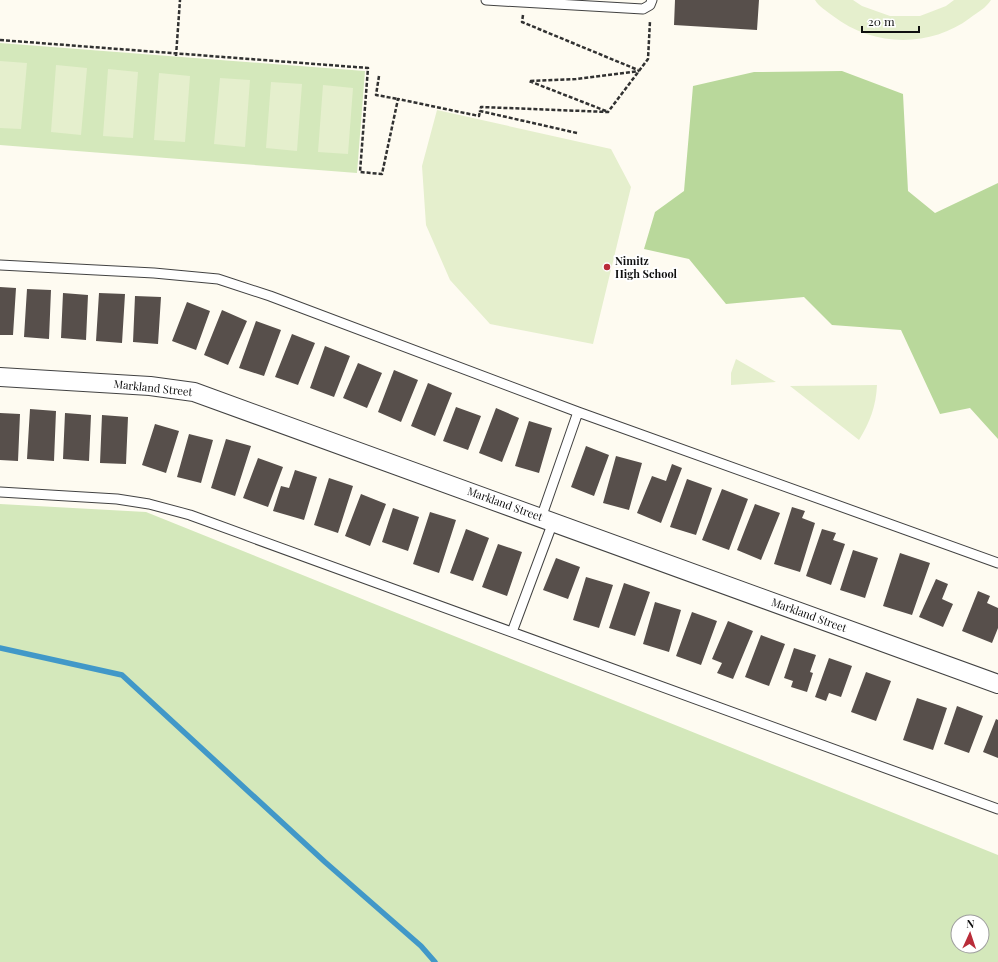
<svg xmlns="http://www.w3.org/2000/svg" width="998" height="962" viewBox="0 0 998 962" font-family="'Playfair Display',serif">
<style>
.green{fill:#d4e8bb;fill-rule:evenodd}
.forest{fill:#b9d89b}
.pitch{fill:#e5efcd}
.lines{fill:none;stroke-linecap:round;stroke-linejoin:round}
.stream{stroke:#4198c8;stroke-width:5.5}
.building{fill:#574f4b}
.service-casing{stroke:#424242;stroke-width:11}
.minor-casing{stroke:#424242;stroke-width:20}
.path{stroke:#313131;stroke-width:2.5;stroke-dasharray:4 2;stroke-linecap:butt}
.service{stroke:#fff;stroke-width:9}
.minor{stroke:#fff;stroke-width:18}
.poi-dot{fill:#b92c39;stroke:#fff;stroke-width:1.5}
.labels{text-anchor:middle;stroke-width:4;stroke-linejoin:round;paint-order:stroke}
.poi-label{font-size:11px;font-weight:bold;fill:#0f0f0f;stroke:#fff;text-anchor:start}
.street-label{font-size:11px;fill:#0f0f0f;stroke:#fff}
</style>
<rect width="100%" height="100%" fill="#fefbf1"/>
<path class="green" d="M0,43l365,28 -8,102 -357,-28z
M0,504l146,8 852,343v107h-998zM958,922h24v24h-24z"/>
<path class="forest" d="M842,71l61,23 5,97 27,22 63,-30v256l-28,-31 -30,6 -39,-84 -69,-5 -28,-28 -78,7 -37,-45 -45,-10 11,-37 29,-21 9,-105 61,-14z"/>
<path class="pitch" d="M815,0h38l9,6 28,10h30l26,-10 8,-6h37c-5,8 -13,12 -21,18 -40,30 -97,29 -137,-2 -6,-5 -14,-9 -18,-16z
M0,61l27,2 -6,66 -21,-1z
M56,65l31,3 -6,67 -30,-3z
M108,69l30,3 -5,66 -30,-2z
M159,73l31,3 -5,66 -31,-2z
M220,78l30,2 -5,67 -31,-3z
M271,82l31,2 -5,67 -31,-3z
M323,85l30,3 -5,66 -30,-2z
M437,110l174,39 20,38 -38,157 -103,-20 -40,-44 -24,-55 -4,-59z
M736,359l40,23 -45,3v-12z
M877,385c-1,21 -7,37 -18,55l-69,-54z"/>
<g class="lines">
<path class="stream" d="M0,648l122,27 203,187 96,84 14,16"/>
</g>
<path class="building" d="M675,0h84l-2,30 -83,-5z
M0,287l16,1 -3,47h-13z
M27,289l24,1 -2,49 -25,-2z
M63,293l25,2 -2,45 -25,-2z
M99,293l26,1 -3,49 -26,-2z
M135,296l26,1 -3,47 -25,-2z
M187,302l23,9 -14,39 -24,-9z
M222,310l25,11 -19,44 -24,-10z
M256,321l25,9 -17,46 -25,-8z
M292,334l23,9 -17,42 -23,-8z
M325,346l25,10 -16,41 -24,-9z
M358,363l24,10 -15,35 -24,-10z
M394,370l24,10 -17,42 -23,-10z
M428,383l24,10 -17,43 -24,-10z
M456,407l25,9 -13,34 -25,-9z
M496,408l23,10 -17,44 -23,-9z
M30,409l26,2 -2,50 -27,-2z
M0,413l20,1 -2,47 -18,-1z
M65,413l26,2 -2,46 -26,-2z
M102,415l26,2 -2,47 -26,-1z
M529,421l23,7 -13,45 -24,-7z
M155,424l24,7 -13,42 -24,-8z
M189,434l24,6 -12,43 -24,-6z
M226,439l25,7 -16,50 -24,-8z
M586,446l23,9 -15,41 -23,-9z
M616,456l26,7 -13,47 -26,-7z
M258,458l25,9 -15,40 -25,-9z
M672,464l10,4 -21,55 -24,-10 15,-37 14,5z
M295,470l22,7 -13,43 -31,-9 8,-25 8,2z
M329,478l24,8 -15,47 -24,-8z
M687,479l25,9 -16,47 -26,-8z
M722,489l26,10 -19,51 -27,-10z
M361,494l25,10 -16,42 -25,-10z
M755,504l25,9 -19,47 -24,-10z
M792,507l13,4 -3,7 13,5 -15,49 -26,-8z
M393,508l26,9 -11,34 -26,-9z
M430,512l26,8 -17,53 -26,-9z
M466,529l23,9 -16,43 -23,-8z
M822,529l14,4 -3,7 12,4 -14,41 -25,-9z
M498,544l24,8 -15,44 -25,-9z
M853,550l25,8 -13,40 -25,-8z
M900,553l30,10 -18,52 -29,-9z
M556,558l24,9 -12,32 -25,-9z
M586,577l27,8 -14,43 -26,-8z
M936,579l12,5 -6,15 11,5 -10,23 -24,-10z
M624,583l26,9 -15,44 -26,-8z
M978,591l12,5 -3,7 11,5v20l-6,15 -30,-12z
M655,602l26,8 -12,42 -26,-8z
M692,612l25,9 -16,44 -25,-9z
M728,621l25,10 -20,48 -16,-6 5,-10 -10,-4z
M761,635l24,9 -16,42 -24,-9z
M794,648l22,7 -6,17 3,1 -6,19 -16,-5 2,-6 -9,-3z
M829,658l23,8 -11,31 -12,-4 -3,8 -11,-4z
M866,672l25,9 -15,40 -25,-9z
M917,698l30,10 -14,42 -30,-10z
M957,706l26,10 -14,37 -25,-9z
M996,719l2,1v38l-15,-6z"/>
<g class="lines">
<defs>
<path id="service" d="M486,0l157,9 7,-4 2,-5
M0,265l154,8 64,6 52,17 308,116 420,151
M0,492l117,7 32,5 41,11 808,294
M541,518l37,-106
M512,632l41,-110"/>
<path id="minor" d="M0,377l150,9 44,6 804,292"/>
</defs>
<use href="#service" class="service-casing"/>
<use href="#minor" class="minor-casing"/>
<path class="path" d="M523,15l-1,7 116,48
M0,40l368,28 -8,104 22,2 16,-75 81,17 1,-5
M176,56l4,-56
M379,76l-3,19 22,4
M606,111l-77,-30 47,-2 63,-8
M577,133l-97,-22 1,-4 127,5 40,-53 2,-38"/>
<use href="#service" class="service"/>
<use href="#minor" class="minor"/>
</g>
<circle class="poi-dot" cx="607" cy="267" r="4"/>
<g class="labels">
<g class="poi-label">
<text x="615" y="265">Nimitz<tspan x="615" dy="13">High School</tspan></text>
</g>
<g class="street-label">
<text transform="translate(153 388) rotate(6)" y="4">Markland Street</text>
<text transform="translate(505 504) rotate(20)" y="4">Markland Street</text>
<text transform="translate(809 615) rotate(20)" y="4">Markland Street</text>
</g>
</g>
<g transform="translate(970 934) rotate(3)"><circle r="19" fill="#ffffff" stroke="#9f9f9f"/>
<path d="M0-3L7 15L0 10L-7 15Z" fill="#b92c39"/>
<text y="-6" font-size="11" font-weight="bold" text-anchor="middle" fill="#0f0f0f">N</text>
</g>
<path d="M862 26v6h57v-6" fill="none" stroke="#0f0f0f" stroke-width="2"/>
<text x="868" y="26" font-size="12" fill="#0f0f0f" stroke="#ffffff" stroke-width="3" paint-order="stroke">20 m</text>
</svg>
